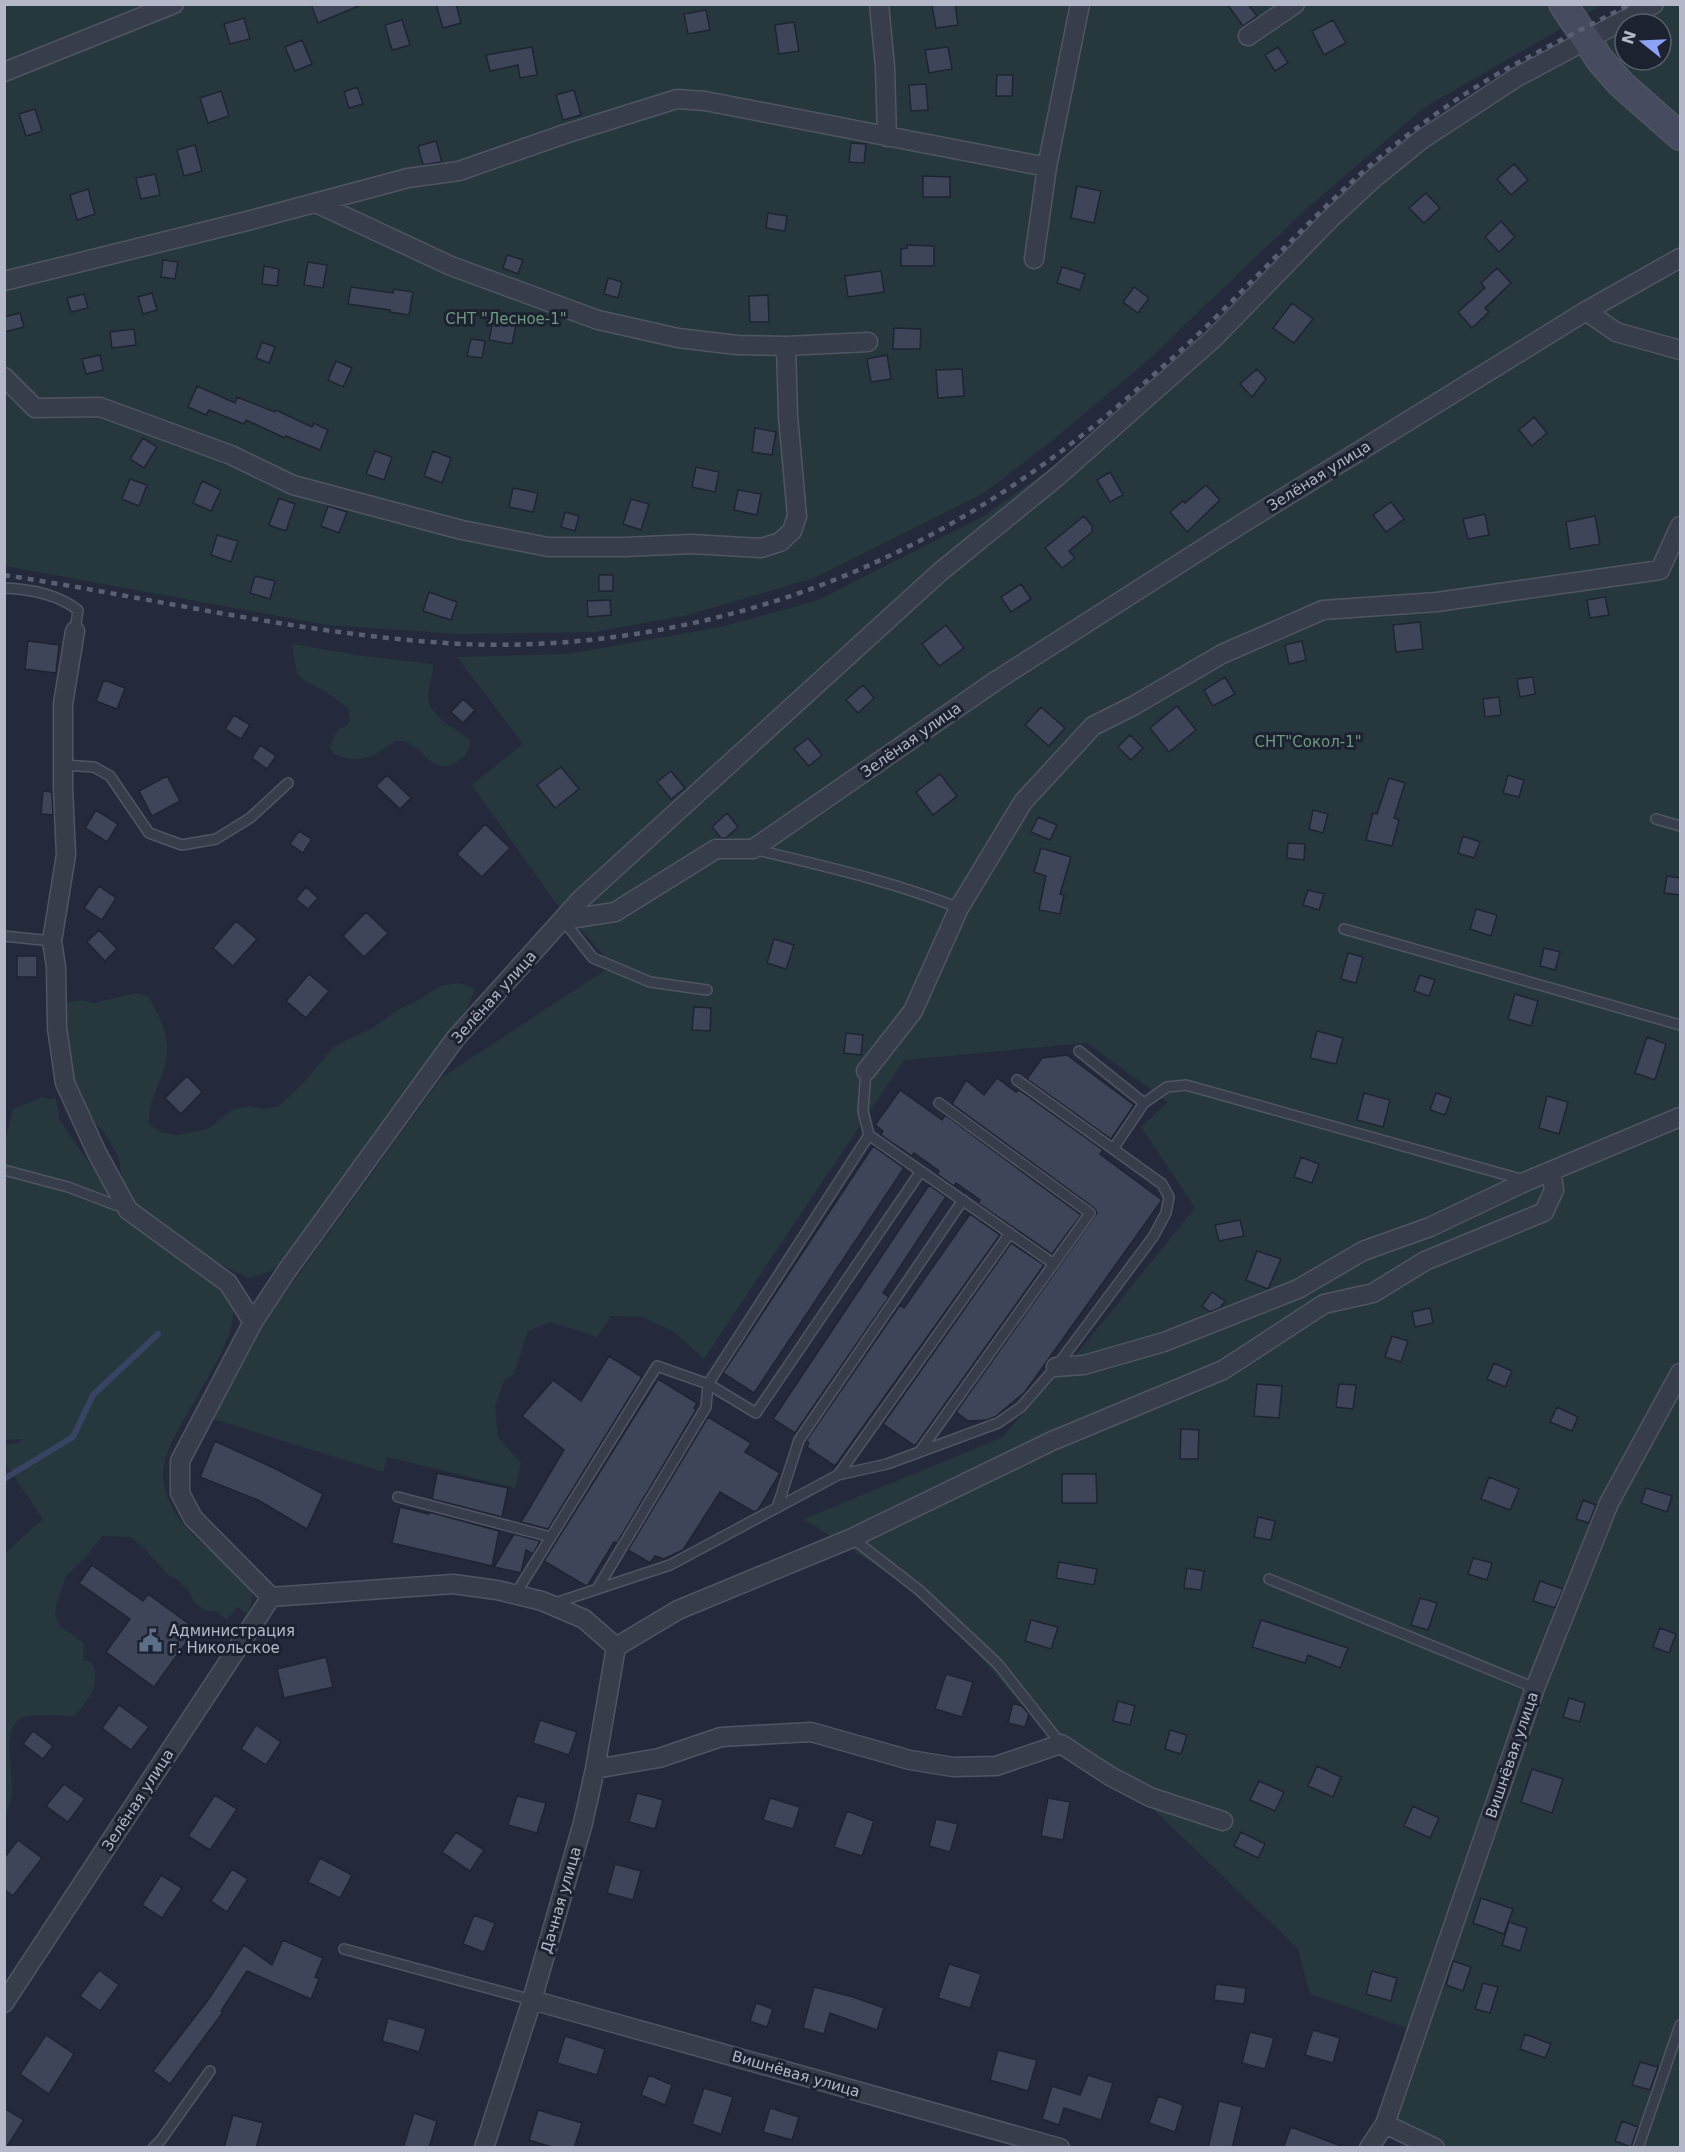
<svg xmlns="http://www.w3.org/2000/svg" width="1685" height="2152" viewBox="0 0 1685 2152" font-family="'DejaVu Sans',sans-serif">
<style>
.green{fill:#26373d;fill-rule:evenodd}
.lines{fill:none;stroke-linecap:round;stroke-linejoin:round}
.stream{stroke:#394363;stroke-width:6}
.building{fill:#3e4559;stroke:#1f2433;stroke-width:1.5}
.lane-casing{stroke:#505564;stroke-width:12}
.street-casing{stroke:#505564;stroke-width:21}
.secondary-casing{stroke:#505564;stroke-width:30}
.lane{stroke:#383d4c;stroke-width:9}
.street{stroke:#383d4c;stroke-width:18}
.secondary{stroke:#464b5f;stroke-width:27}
.rail{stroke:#5a6073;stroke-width:4.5;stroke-dasharray:6 6;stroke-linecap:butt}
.labels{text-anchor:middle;stroke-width:6;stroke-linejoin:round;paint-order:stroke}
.park-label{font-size:15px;fill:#6c987e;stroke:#1d2231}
.street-label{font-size:15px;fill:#b4b8c8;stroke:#1d2231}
.poi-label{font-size:15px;fill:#b4b8c8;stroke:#1d2231;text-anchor:start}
</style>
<rect width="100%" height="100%" fill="#242a3c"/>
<path class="green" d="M4,5h1598l-177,102 -120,103 -158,151 -94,79 -69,53 -170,85 -126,37 -93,17 -135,2 -133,-9 -322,-59z
M1644,5h36v2142h-246l-57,-26 30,-93 -97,-34 -12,-45 -181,-175 -71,-41 -63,-73 -66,-68 -113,-73 197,-81 75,-83 119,-147 -54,-81 27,-25 -81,-59 -183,17 -200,299 -30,-27 -31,-15 -32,-1 -14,21 -46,-15 -23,9 -14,43 -10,6 -9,27 3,30 23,26 -6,25 -128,-31 -4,15 -173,-54 46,-85 185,-255 172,-113 -58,-63 -83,-117 51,-41 -66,-87 111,-3 152,-27 96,-26 166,-84 92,-65 143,-124 151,-152zM1625,24h36v36h-36z
M292,644l71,12 70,8c0,12 -4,22 -5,33 0,18 29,34 42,42 1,7 -3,16 -9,20 -30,23 -35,-15 -60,-18 -8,-1 -14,6 -20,10 -13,10 -34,10 -48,3l-3,-8 8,-17 7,-2 5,-6 -2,-13 -23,-17 -20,-10 -8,-7z
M459,983l15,5 -1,7 -8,19 -184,249 -12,9 -21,6 -32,-16 -82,-55 -11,-23 -4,-25 -3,-7 -13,-21 -12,-11 -13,-19 -6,-26 -2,-23 -6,-17 -3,-31 20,-4 13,3 42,-10 13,4c8,17 17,29 18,49 2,27 -20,51 -18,78l12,8 16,3 31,-6 24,-19 19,-4 13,3 15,-3 28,-27 25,-30 12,-8 29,-13 26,-19 16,-7 26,-16z
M43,1097l6,2 7,-1 3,21 30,44 21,27 18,30 91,67c4,4 9,10 12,15 16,34 -60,122 -67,163 -3,15 2,31 9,44 16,30 51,50 76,73 4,12 5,21 -2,32l-10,-7 -10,13 -11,-9 -12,-1 -10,-8 -6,-12 -10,-10 -11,-6 -21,-24 -15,-13 -29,-1 -17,22 -19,18 -9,26 -2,14 6,11 23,16 -1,17 8,2c12,20 -3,40 -18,54 -13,0 -39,-3 -51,2 -21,8 -9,56 -10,74 -1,8 -3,16 -7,22v-261l38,-34 -38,-56v-18l12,-2 5,-4 -17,1v-298l8,-33z"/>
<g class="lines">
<path class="stream" d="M4,1479l69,-42 20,-42 65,-61"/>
</g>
<path class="building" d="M311,4h50v1l-43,18z
M436,4h20l5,19 -18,5z
M941,4h14l3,21 -22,3 -4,-22z
M1227,4h21l9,12 -14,10z
M706,10l4,20 -22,4 -4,-20z
M244,18l6,21 -20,5 -6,-20z
M402,20l8,25 -18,5 -7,-25z
M1333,20l13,23 -22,12 -12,-24z
M794,22l5,29 -20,3 -4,-29z
M302,40l10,24 -17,7 -10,-24z
M532,47l5,28 -17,3 -2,-13 -28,6 -4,-16z
M948,47l4,22 -23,4 -4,-23z
M1278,47l10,16 -13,8 -10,-16z
M997,75h16l-1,21h-16z
M926,84l2,26 -17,1 -2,-26z
M357,87l6,17 -14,4 -5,-16z
M574,90l7,25 -18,5 -7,-25z
M221,91l8,25 -21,7 -8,-25z
M35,109l7,22 -16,5 -7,-22z
M436,141l6,21 -19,3 -5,-19z
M851,143l15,1 -2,19 -15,-1z
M195,145l7,26 -18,5 -7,-26z
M1514,164l14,16 -17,15 -14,-16z
M155,174l5,21 -19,4 -5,-21z
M923,176l27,1v20h-27z
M1077,186l24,5 -7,32 -23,-5z
M88,189l7,25 -18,6 -7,-25z
M1426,193l14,15 -16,15 -15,-15z
M768,213l19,3 -2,15 -19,-3z
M1501,221l14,16 -16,15 -14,-15z
M907,245l27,1v20h-33v-17l6,-1z
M507,255l16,5 -5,14 -15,-6z
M163,260l15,2 -3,17 -14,-2z
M308,262l19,3 -4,23 -19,-3z
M264,266l15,3 -2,17 -15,-2z
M1062,267l23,7 -5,16 -23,-7z
M1497,268l14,15 -26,25 4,4 -17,16 -14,-16 27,-24 -4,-5z
M881,271l3,21 -36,5 -3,-21z
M608,278l14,4 -4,16 -14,-4z
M351,287l42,6 1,-4 19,3 -4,23 -19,-3v-2l-42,-6z
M1134,287l15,11 -11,15 -15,-11z
M152,293l5,17 -14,4 -5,-17z
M84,294l4,14 -17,4 -4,-14z
M768,295l1,27h-19l-1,-26z
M1292,303l21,16 -19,24 -21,-15z
M20,313l4,14 -20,5v-15z
M493,321l23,4 -4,19 -23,-4z
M894,328l27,1 -1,20h-27z
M134,329l2,16 -24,3 -2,-16z
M471,339l14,2 -3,17 -15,-2z
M262,342l13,5 -6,16 -13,-5z
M100,355l3,15 -17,4 -4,-15z
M887,355l4,24 -20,3 -4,-23z
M336,361l16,7 -9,19 -15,-7z
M962,369l2,27 -26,2 -2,-28z
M1257,369l9,10 -14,18 -12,-13z
M197,386l38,17 2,-6 38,15 1,-2 36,17 2,-4 14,7 -8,20 -34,-14 -1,2 -39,-18 -2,4 -35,-14 -3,5 -18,-8z
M1534,417l13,16 -15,13 -13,-16z
M755,428l21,4 -4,23 -20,-3z
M143,438l14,9 -13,21 -14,-9z
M375,451l17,6 -8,23 -18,-6z
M433,451l18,7 -9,25 -18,-7z
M696,467l23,5 -4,20 -23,-5z
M1110,472l13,23 -13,7 -13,-22z
M130,479l17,6 -8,21 -17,-7z
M202,481l19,9 -10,21 -18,-8z
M1206,485l14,15 -33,32 -17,-20 13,-11 2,2z
M513,488l25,5 -5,19 -24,-5z
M738,490l23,4 -4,21 -23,-5z
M279,498l16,6 -9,27 -17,-6z
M631,499l18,5 -8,26 -18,-6z
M1391,502l13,17 -18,13 -13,-17z
M328,506l19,6 -8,21 -18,-7z
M565,512l14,4 -4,15 -14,-4z
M1485,514l4,21 -21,4 -5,-20z
M1084,516l8,10v6l-23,19 6,7 -13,10 -17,-20z
M1595,516l5,28 -30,5 -4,-27z
M217,535l21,6 -7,21 -20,-7z
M599,575h14v16h-14z
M255,576l20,5 -5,18 -20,-6z
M1021,584l10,15 -20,13 -10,-15z
M429,592l28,10 -6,18 -28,-9z
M1605,597l4,18 -19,3 -3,-18z
M610,600l1,15 -23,2 -1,-16z
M1420,622l3,27 -27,3 -3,-27z
M946,625l18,23 -25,18 -17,-22z
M28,641l31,4 -3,28 -31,-4z
M1302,641l4,19 -17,4 -4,-19z
M1225,677l10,17 -22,12 -9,-16z
M1533,677l2,17 -15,3 -3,-18z
M104,680l21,8 -8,21 -21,-8z
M863,685l11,13 -16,15 -12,-13z
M1499,697l2,18 -16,2 -2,-18z
M463,699l12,11 -12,13 -12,-11z
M1177,706l19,24 -27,22 -19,-24z
M1041,707l24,21 -16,18 -24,-21z
M234,715l16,10 -9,14 -16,-10z
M1130,735l13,13 -12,12 -13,-13z
M808,738l14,17 -13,11 -15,-17z
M260,745l16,11 -9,13 -15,-11z
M561,767l18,22 -24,19 -18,-23z
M671,771l14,17 -14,11 -14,-17z
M940,774l17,22 -24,19 -17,-23z
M387,775l24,23 -11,11 -24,-23z
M1508,775l16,5 -5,17 -16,-4z
M167,776l13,25 -28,15 -13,-25z
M1389,778l16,5 -11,35 5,2 -7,26 -26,-6 7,-27 4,1z
M43,791l9,1 1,23 -12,-1z
M96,810l22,14 -11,18 -22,-14z
M1313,810l15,4 -5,19 -14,-4z
M727,813l11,14 -12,11h-5l-9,-11z
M1038,817l19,8 -7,15 -19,-8z
M485,824l25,24 -28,29 -25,-23z
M299,831l13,8 -9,14 -13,-9z
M1463,836l17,6 -6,16 -16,-5z
M1288,843l17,1 -1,16 -17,-2z
M1041,848l30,9 -11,37 4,1 -4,19 -21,-4 7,-34 -12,-4z
M1667,876l13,2v17l-16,-2z
M99,886l17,12 -14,22 -18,-12z
M306,887l12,11 -10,11 -12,-10z
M1308,890l16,4 -5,16 -16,-5z
M1476,909l21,6 -6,21 -21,-7z
M366,912l22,21 -24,24 -21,-21z
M236,921l21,18 -24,27 -20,-18z
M99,930l18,19 -12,12 -18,-19z
M774,939l20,6 -8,24 -19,-6z
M1544,948l16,4 -5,18 -15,-4z
M1348,953l15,4 -7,26 -15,-4z
M17,956h20v21h-20z
M309,974l20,17 -23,27 -20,-17z
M1420,975l15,5 -6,16 -15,-5z
M1515,994l23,7 -7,25 -23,-7z
M694,1007l17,1 -1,23 -18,-1z
M1317,1031l26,7 -7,26 -26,-6z
M846,1033l17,2 -2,20 -17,-2z
M1647,1037l19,7 -11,36 -20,-7z
M1067,1055l67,50 -23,34 -84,-60 15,-21z
M187,1076l15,16 -21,22 -16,-16z
M997,1078l19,14 3,-2 84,60 -3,4 62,46 -137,192 -30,25 -8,3 -19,1 -12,-9 141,-199 -3,-5 -142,-104 14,-24 18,15z
M900,1090l42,30 3,-5 136,100 -29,39 -74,-51 2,-3 -24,-17 -2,3 -17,-12 2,-3 -25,-18 -2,3 -31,-21 2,-4 -8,-6z
M1364,1093l26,7 -7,27 -26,-7z
M1436,1093l15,5 -6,17 -15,-5z
M1547,1096l21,6 -9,32 -20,-6z
M873,1146l31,22 -150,225 -31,-20z
M1301,1157l18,7 -7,19 -18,-6z
M929,1185l17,12 -63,96 6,4 -94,136 -22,-14z
M970,1214l30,21 -165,231 -28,-19 2,-4 -3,-2 94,-136 4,3z
M1240,1220l4,16 -25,5 -4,-16z
M1011,1243l33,22 -129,181 -32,-22z
M1257,1251l24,8 -13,30 -22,-9z
M1212,1292l13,9 -5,7 -10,4 -8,-6z
M1430,1308l3,15 -18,4 -3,-15z
M1392,1336l16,5 -7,21 -16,-5z
M609,1356l33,21 -94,152 -27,-7 43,-72 -42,-34 31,-36 28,21z
M1494,1363l18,8 -7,16 -18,-8z
M658,1379l39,24 -3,5 2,2 -79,133 -3,-1 -26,43 -2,1 -42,-25z
M1257,1384l25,2 -3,32 -25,-2z
M1339,1384l17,1 -3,24 -17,-2z
M1557,1407l21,10 -6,14 -22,-9z
M708,1417l43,26 -6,9 35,21 -22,37 -4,2 -34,-20 -37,58 -19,9 -9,-3 -5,7 -22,-13z
M1181,1429l18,1 -1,29h-18z
M215,1441l63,29 45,24 -16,35 -49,-29 -58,-23z
M437,1473l71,15 -6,29 -70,-18z
M1062,1474h34l1,29h-35z
M1489,1477l30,12 -9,21 -29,-11z
M1646,1488l26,8 -5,16 -26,-9z
M1583,1500l13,5 -7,18 -13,-4z
M400,1507l29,7v-2l70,19 -7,35 -100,-23z
M1258,1517l17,4 -4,19 -17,-3z
M514,1534l26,7 -7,13 -7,-4 -5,23 -27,-6z
M1473,1558l19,5 -5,17 -19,-6z
M1059,1562l38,7 -3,16 -38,-7z
M92,1565l51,36 5,-7 48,35 -42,58 -48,-35 24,-33 -51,-36z
M1187,1568l17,3 -3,19 -17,-2z
M1540,1581l23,8 -8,19 -22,-7z
M1420,1598l17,5 -9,27 -17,-5z
M1031,1620l27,7 -7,22 -26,-8z
M1261,1620l87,28 -8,20 -32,-13 -3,8 -53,-16z
M1660,1628l16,6 -7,19 -16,-6z
M326,1657l7,30 -49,11 -7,-29z
M946,1674l27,8 -11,35 -27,-8z
M1569,1698l16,5 -5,19 -17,-5z
M1118,1701l17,5 -5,19 -17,-4z
M1013,1703l9,3 7,8 -4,13 -17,-4z
M119,1705l30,22 -18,23 -29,-22z
M540,1720l37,12 -8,23 -36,-12z
M256,1725l25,17 -15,23 -25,-16z
M1170,1730l17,5 -6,19 -16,-5z
M33,1731l20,15 -10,13 -20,-15z
M1317,1766l24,11 -8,20 -25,-11z
M1532,1769l31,10 -11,34 -31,-11z
M1259,1781l25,11 -9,19 -25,-11z
M64,1784l21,15 -17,23 -22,-16z
M637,1793l26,7 -8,29 -26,-7z
M215,1795l22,14 -27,41 -22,-14z
M517,1796l29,7 -9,30 -29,-8z
M770,1798l30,9 -7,22 -30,-9z
M1048,1798l22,4 -7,38 -22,-4z
M1413,1806l26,12 -9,20 -26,-12z
M847,1811l27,10 -12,35 -28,-9z
M936,1819l22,5 -8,28 -21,-6z
M456,1832l28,18 -14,21 -28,-19z
M1241,1832l24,12 -7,14 -24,-12z
M18,1840l24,18 -29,38 -9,-7v-31z
M320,1858l32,17 -12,23 -32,-16z
M615,1864l26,7 -8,29 -26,-7z
M232,1869l16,10 -21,33 -16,-11z
M161,1875l21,13 -20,30 -20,-13z
M1481,1898l32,11 -9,25 -31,-11z
M474,1915l21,8 -11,29 -21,-8z
M1509,1922l18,6 -7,23 -18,-6z
M283,1940l40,18 -8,19 4,2 -8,20 -64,-28 -26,40 2,1 -53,72 -17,-13 55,-71 36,-55 28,20z
M1453,1961l18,6 -8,24 -17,-6z
M949,1964l32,10 -11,34 -32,-10z
M99,1970l20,15 -19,26 -20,-15z
M1372,1971l25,7 -6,23 -25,-7z
M1483,1983l15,4 -8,26 -15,-4z
M1216,1984l30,4 -2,16 -30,-4z
M814,1987l39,10 31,11 -7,22 -47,-17 -6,21 -21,-6z
M756,2003l17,6 -6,18 -17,-6z
M388,2018l38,11 -7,23 -37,-11z
M1313,2030l27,8 -7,25 -28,-8z
M1250,2032l24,6 -9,31 -23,-6z
M1525,2034l26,10 -6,14 -25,-9z
M46,2035l28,19 -25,40 -29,-20z
M565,2036l40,13 -8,26 -40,-12z
M998,2050l39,10 -9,31 -38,-11z
M1640,2062l18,5 -8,23 -18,-5z
M649,2075l23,10 -7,20 -24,-10z
M1088,2075l25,8 -12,37 -37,-12 -5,17 -17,-6 10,-33 28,9z
M704,2088l29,9 -12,37 -29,-10z
M1158,2096l25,9 -8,27 -26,-9z
M1219,2101l23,6 -10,41h-24z
M4,2108l20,12 -18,28h-2z
M770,2108l29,9 -7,23 -29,-8z
M538,2110l44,13 -8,25h-19l-26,-8z
M414,2113l23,8 -8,27h-26z
M233,2115l30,8 -7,25h-32z
M1622,2121l16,6 -7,20 -16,-6z
M1291,2127l50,19 -1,2h-57z"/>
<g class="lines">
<defs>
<path id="lane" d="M4,588c27,1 53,6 74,22l-3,21
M63,765l31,2 16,9 39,57 33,12 34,-6 34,-21 38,-35
M1656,819l24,7
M753,849c70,17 139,32 206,59
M563,920l30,38 57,24 57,8
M1344,929l336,96
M4,936l48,5
M1079,1051l65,52 -31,46
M866,1071l-3,40 6,24
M1144,1103l23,-16 19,-2 338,95
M4,1170l64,17 58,22
M920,1451l170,-238 -151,-110
M838,1475l172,-242
M398,1497l153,40
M777,1508l22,-68 164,-240
M852,1538l67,52 79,74 63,80
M1269,1579l266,109
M597,1589l109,-182 2,-23 161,-249 185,129
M515,1595l142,-229 51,18 48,29 165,-242
M552,1604l118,-39 168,-90 49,-11 111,-41 23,-16 35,-40 97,-130 13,-24 3,-16 -7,-13 -145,-104
M344,1949l188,51
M153,2148l8,-8 49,-69
M1638,2148l42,-123"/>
<path id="street" d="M879,4l6,63 2,70
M1248,36l47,-32
M4,72l170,-68
M316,203l135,63 147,54 80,18 59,7 49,1 82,-4
M1034,259l13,-92 33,-163
M4,281l247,-61 157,-42 51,-7 106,-37 112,-35 28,2 342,66
M1586,311l30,21 64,18
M4,377l31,31 65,-1 131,48 62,30 169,45 86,17h76l67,-3 70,4 19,-6 12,-11 5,-15 -9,-100 -2,-70
M75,631l-12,73v84l3,67 -14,86 4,26 1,61 8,55 32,70 31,57 100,73 25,39
M563,920l52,-8 101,-63h37l244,-169 246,-157 343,-212 94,-53
M866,1071l47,-60 46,-103 64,-106 70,-76 40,-20 89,-52 101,-44 114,-8 223,-32 20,-44
M1056,1367l28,-2 80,-23 134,-53 65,-38 67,-24 97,-46 153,-64
M616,1647l-32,-28 -42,-18 -45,-11 -44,-6 -182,13 -78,-79 -13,-25v-32l73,-139 33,-50 169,-233 125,-139 360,-328 118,-96 155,-137 118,-121 42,-39 48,-39 96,-63 137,-73
M616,1647l62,-37 174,-72 200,-97 171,-71 101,-66 49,-11 52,-32 119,-49 10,-22 -3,-19
M595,1769l64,-11 62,-21 90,-5 99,28 43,7 43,-1 65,-22 49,32 40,21 73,24
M532,2000l528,148
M4,2003l267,-406
M1385,2124l50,24
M484,2148l48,-148 51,-177 12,-54 21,-122
M1369,2148l16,-24 150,-436 74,-185 71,-130"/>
<path id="secondary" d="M1563,4l37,56 21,24 59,52"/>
</defs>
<use href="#lane" class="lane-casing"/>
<use href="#street" class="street-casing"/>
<use href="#secondary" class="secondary-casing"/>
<use href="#lane" class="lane"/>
<use href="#street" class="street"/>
<use href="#secondary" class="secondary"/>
<path class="rail" d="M4,575c143,22 284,56 428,67 152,13 320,-20 457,-86 89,-42 171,-99 244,-163 28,-25 56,-49 82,-75 50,-49 98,-102 151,-149 41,-36 95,-75 142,-101 41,-22 82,-43 123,-64"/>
</g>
<defs>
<symbol id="civic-bare" viewBox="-9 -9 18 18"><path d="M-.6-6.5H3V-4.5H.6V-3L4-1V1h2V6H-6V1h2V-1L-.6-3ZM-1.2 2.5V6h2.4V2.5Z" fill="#5c6f8a" stroke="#1d2231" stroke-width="2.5" paint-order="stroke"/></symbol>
</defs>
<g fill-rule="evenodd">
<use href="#civic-bare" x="134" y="1624" width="33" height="33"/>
</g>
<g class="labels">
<g class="park-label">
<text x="506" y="324">СНТ "Лесное-1"</text>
<text x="1308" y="747">СНТ"Сокол-1"</text>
</g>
<g class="street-label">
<text transform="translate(1319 476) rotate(-32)" y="5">Зелёная улица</text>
<text transform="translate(911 740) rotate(-35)" y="5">Зелёная улица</text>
<text transform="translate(494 997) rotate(-48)" y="5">Зелёная улица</text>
<text transform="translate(1512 1755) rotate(-71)" y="5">Вишнёвая улица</text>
<text transform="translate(138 1800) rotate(-57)" y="5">Зелёная улица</text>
<text transform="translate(561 1900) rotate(-74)" y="5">Дачная улица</text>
<text transform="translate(796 2074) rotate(16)" y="5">Вишнёвая улица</text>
</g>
<g class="poi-label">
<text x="169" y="1636">Администрация<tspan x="169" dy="17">г. Никольское</tspan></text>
</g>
</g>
<rect width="1685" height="2152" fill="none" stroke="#b4b8c8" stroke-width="12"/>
<g transform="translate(1643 42) rotate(288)"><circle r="28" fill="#1d2231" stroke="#595e6d" stroke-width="1.5"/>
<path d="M0-4.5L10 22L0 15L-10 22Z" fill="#8ca2f4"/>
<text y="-9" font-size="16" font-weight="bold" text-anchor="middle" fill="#b4b8c8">N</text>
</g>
</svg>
